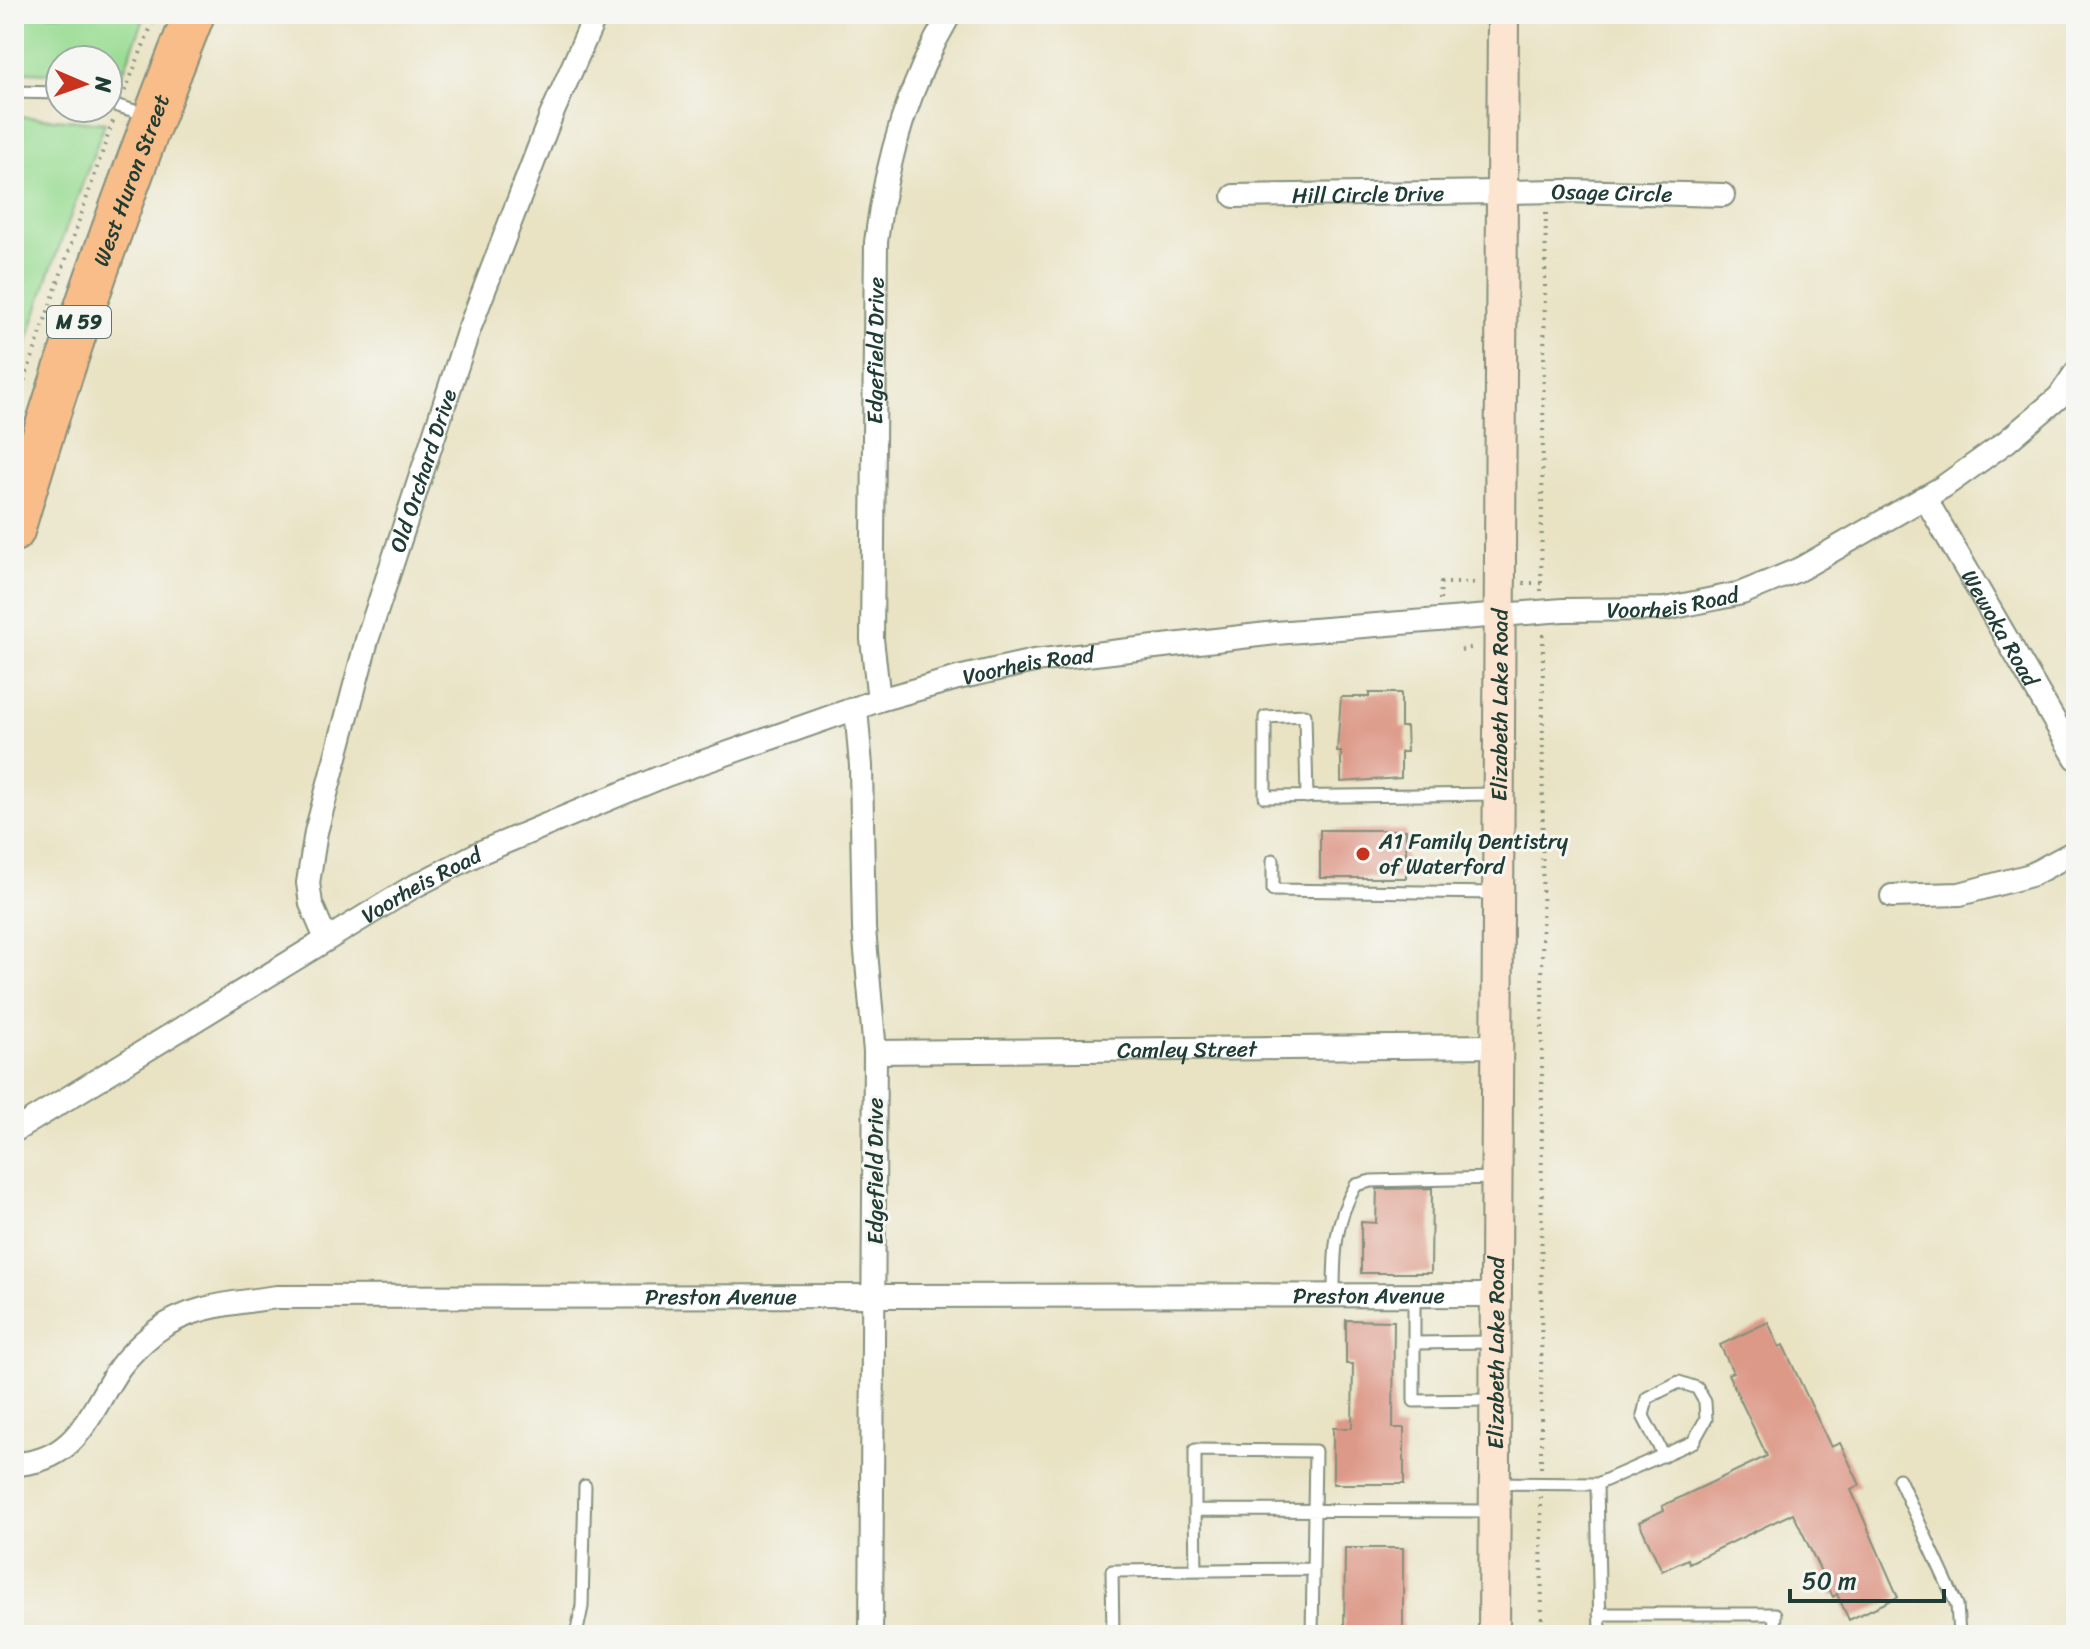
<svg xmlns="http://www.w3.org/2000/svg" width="2090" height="1649" viewBox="0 0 2090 1649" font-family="Sriracha,sans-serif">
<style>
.green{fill:#99dc93;stroke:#5c8c64;stroke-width:2}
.building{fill:#d98}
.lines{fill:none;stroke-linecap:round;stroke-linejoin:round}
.lane-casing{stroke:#84907c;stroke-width:15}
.street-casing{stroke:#84907c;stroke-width:26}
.secondary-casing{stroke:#84907c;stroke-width:34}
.highway-casing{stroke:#84907c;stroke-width:44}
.path{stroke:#84907c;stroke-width:4;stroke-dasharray:2 6;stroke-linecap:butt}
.lane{stroke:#fff;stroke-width:11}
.street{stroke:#fff;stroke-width:22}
.secondary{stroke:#fce5d0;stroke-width:30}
.highway{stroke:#f8bd89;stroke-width:40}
.poi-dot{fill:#c8321e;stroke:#f6f6f2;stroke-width:3}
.labels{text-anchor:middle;stroke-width:6;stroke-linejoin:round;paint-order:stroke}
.shield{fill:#f6f6f2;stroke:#60746d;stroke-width:2}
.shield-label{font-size:20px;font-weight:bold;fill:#1f3d34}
.street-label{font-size:22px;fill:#1f3d34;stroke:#f6f6f2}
.poi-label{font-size:22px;fill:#1f3d34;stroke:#f6f6f2;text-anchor:start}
</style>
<rect width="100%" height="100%" fill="#f6f6f2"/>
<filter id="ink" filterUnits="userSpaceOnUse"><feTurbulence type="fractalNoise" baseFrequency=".0125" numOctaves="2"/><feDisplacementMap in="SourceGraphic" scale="16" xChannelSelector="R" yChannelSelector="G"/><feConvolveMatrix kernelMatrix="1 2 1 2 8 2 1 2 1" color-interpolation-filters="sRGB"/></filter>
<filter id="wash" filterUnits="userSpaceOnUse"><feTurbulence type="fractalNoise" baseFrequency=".006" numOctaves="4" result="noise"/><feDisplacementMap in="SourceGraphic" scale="32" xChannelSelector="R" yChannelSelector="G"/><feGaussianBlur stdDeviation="1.8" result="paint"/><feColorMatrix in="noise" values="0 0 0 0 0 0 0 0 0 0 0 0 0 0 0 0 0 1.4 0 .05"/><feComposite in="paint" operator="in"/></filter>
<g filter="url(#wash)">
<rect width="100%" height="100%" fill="#e9e3c4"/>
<path class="green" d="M14,14h132l-25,63 -13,-1v-16h-48v14l-46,-3z
M14,116l91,7 -56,151 -35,109z"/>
<g id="blocks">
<path class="building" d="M1369,693h32v34h5l1,25h-6v26l-60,4v-30h-4l4,-55h28z
M1320,830h86v48h-86z
M1432,1188l-1,85h-70v-51l15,1 1,-34z
M1346,1320l48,1 -1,107h11v56h-71v-56h19l1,-64h-7z
M1768,1322l11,25 4,-2 48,102 9,-4 20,42 -9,5 47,107 -49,23 -12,-26 -4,3 -40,-84 -104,50 -1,-4 -26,12 -23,-49 25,-12 -2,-4 105,-50 -39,-82 5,-2 -13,-27z
M1345,1548h58v87h-59z"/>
</g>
</g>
<g filter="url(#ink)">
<use href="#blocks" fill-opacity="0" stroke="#84907c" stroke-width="2"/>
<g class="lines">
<defs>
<path id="lane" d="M14,92l46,1
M108,103l40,12
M1307,797l-2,-82 -40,2v80l233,-3
M1273,860v30l225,3
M1414,1295v106l78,-1
M1334,1296c0,-42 0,-74 22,-111l15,-4 125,-3
M1414,1343l80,-1
M1899,1479l58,126 2,30
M1495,1483l102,1 96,-42 13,-23 -1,-17 -8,-14 -18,-6 -32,16 -4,18 21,40
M1597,1484l3,151
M1195,1510l1,60
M1599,1614h176l-1,21
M576,1635l6,-28 3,-121
M1113,1635l-1,-64 201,-2
M1312,1635l3,-184 -120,-1v60l299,1"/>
<g id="street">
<path id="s1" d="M1234,196l332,-5 157,4"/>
<path id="s2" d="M1925,498l151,260"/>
<path id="s3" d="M879,700l-7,-61 4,-397c10,-82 32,-157 74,-228"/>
<path d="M856,708l5,58 3,163 11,123 -4,583"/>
<path d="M1892,896l68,-2 71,-19 45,-24"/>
<path id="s4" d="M326,939l-15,-35 -3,-21 8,-51 51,-192 101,-308 83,-216 45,-102"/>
<path id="s5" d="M875,1052l622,-6"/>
<path id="s6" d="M14,1131l397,-243 68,-35 187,-78 213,-75 79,-22 76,-17 242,-28 287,-23 102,-1 77,-16 58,-24 143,-82 63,-45 53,-45 17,-25"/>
<path id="s7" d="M14,1464c65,-2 75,-53 106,-97 9,-12 24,-26 35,-35 35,-27 81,-29 122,-35l1219,-2"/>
</g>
<g id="secondary">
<path id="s8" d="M1494,1635l9,-1621"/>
</g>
<g id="highway">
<path id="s9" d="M14,531c51,-176 112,-347 180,-517"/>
</g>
</defs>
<use href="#lane" class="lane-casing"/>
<use href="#street" class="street-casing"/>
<use href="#secondary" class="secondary-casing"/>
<use href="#highway" class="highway-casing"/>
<path class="path" d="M125,91l31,-77
M14,411l100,-293
M1523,583h18v9
M1541,583l5,-373
M1440,600l1,-17h33
M1461,650l13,-3
M1541,1468l2,-835
M1541,1497l1,138"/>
<use href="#lane" class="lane"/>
<use href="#street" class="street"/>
<use href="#secondary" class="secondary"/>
<use href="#highway" class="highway"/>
</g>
</g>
<circle class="poi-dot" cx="1363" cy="854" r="8"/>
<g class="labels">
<rect class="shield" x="47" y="306" width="64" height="32" rx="6"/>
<g class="shield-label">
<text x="79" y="329">M 59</text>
</g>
<g class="street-label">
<text dy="8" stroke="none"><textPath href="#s9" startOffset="370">West Huron Street</textPath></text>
<text dy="8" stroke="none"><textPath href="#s1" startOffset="378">Osage Circle</textPath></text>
<text dy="8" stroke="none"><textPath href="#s1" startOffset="134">Hill Circle Drive</textPath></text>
<text dy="8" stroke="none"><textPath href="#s3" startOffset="350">Edgefield Drive</textPath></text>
<text dy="8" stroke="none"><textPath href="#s4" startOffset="488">Old Orchard Drive</textPath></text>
<text dy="8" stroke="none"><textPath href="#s6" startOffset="1772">Voorheis Road</textPath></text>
<text dy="8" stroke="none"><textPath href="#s2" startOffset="150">Wewoka Road</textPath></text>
<text dy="8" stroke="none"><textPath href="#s6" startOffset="1124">Voorheis Road</textPath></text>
<text dy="8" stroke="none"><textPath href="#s8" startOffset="930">Elizabeth Lake Road</textPath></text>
<text dy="8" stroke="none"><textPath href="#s6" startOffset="476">Voorheis Road</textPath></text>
<text dy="8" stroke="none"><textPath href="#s5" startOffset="312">Camley Street</textPath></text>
<text transform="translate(875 1171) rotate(-90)" y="8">Edgefield Drive</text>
<text dy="8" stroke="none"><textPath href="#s7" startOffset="1422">Preston Avenue</textPath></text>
<text dy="8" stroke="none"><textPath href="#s7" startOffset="774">Preston Avenue</textPath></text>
<text dy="8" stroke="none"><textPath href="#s8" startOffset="282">Elizabeth Lake Road</textPath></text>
</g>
<g class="poi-label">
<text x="1379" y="849">A1 Family Dentistry<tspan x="1379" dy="25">of Waterford</tspan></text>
</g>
</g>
<rect width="2090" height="1649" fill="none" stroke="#f6f6f2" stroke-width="48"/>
<g transform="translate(84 84) rotate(92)"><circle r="38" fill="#f6f6f2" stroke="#a0aca6" stroke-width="2"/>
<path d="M0-6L14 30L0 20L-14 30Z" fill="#c8321e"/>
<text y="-12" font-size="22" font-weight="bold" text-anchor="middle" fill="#1f3d34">N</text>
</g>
<path d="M1790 1589v12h154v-12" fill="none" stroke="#1f3d34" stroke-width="4"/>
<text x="1802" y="1589" font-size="24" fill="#1f3d34" stroke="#f6f6f2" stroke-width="6" paint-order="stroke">50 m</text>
</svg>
